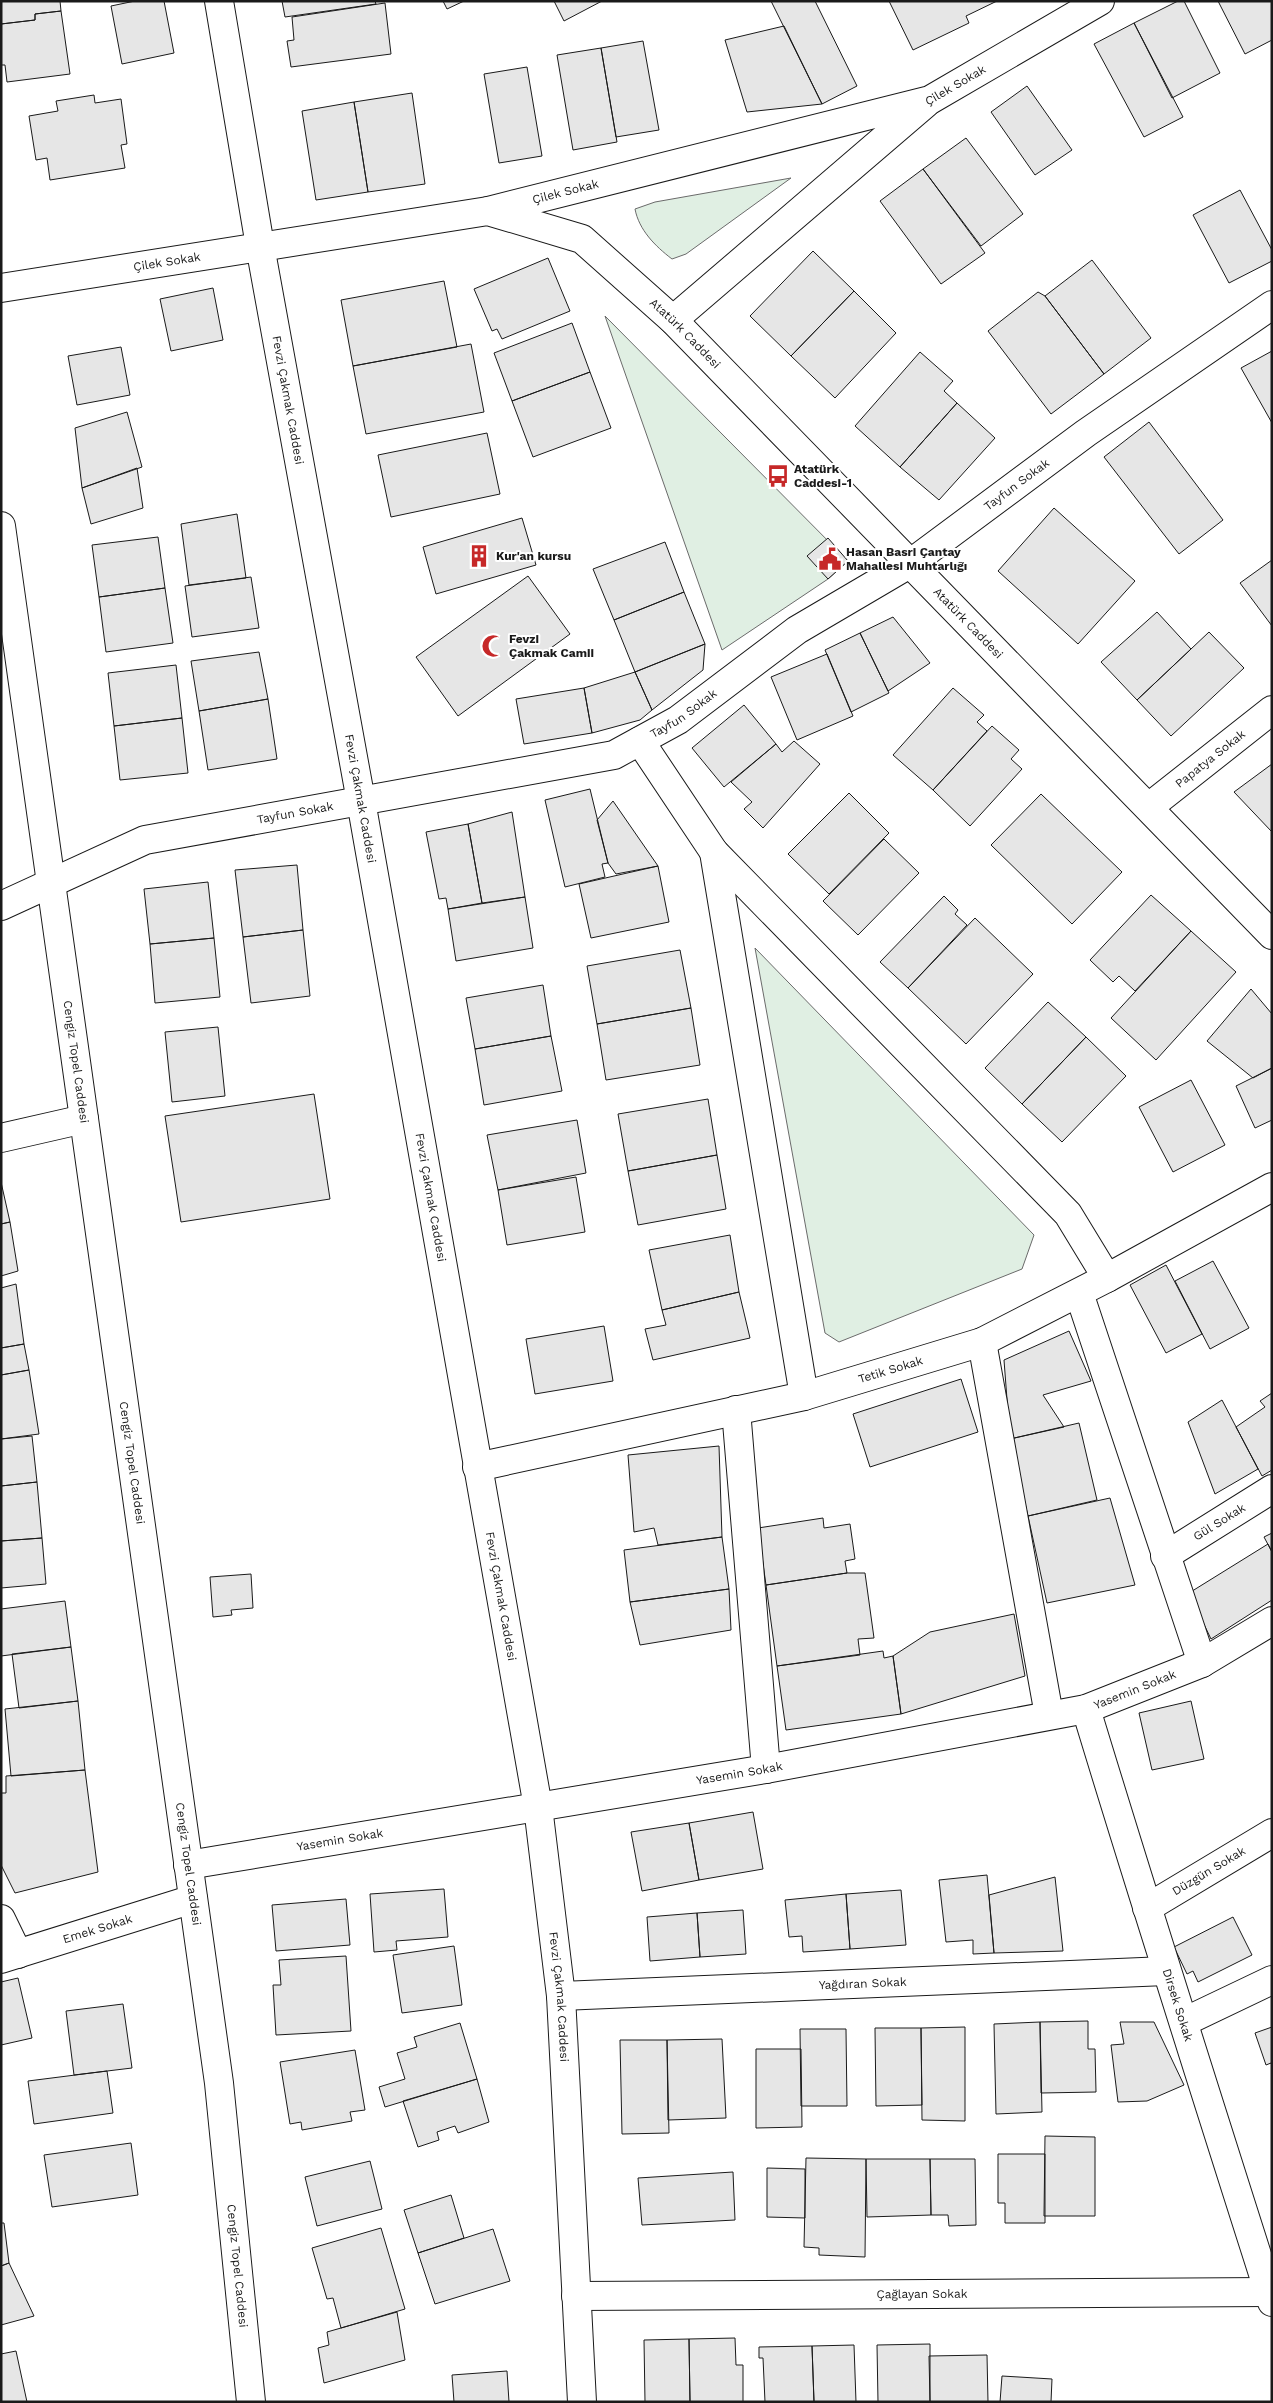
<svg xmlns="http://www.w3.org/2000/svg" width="1273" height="2403" viewBox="0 0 1273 2403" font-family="'Work Sans',sans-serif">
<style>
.green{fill:#e0efe3;stroke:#6a6a6a}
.building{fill:#e6e6e6;stroke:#1a1a1a}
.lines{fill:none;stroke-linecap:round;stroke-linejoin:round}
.street-casing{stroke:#1a1a1a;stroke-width:30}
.secondary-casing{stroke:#1a1a1a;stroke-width:30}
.street{stroke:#fff;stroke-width:28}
.secondary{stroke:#fff;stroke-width:28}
.labels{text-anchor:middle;stroke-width:4;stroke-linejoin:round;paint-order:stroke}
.street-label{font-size:12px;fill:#1a1a1a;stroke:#fff}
.poi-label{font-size:12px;font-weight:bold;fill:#1a1a1a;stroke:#fff;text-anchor:start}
</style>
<rect width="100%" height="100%" fill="#fff"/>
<path class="green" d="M791,178l-105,76 -14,5c-17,-13 -33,-29 -37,-50l20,-7z
M605,316l243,245 -20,18 -106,71z
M755,948l279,287 -12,34 -183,73 -14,-9z"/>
<path class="building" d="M1,1h59l1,10 -26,3v6l-34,4z
M135,1h29l10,52 -52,11 -11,-58z
M282,1h93l1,3 -91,13z
M443,1h21l-17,8z
M554,1h48l-38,20z
M771,1h44l42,85 -35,18z
M889,1h108l-31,15 3,7 -56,27z
M1178,1h6l36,72 -48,25 -38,-75z
M1218,1h54v39l-27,14z
M385,3l6,51 -100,13 -4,-26 7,-1 -2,-23z
M61,11l9,63 -63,8 -2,-17h-4v-41l34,-4v-6z
M1134,23l49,94 -39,20 -50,-93z
M784,26l38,78 -75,8 -22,-72z
M643,41l16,89 -43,7 -15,-89z
M601,48l16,94 -44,8 -16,-95z
M527,67l15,89 -43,7 -15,-89z
M1027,86l45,64 -37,25 -44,-63z
M412,93l13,91 -57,8 -14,-90z
M94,95l1,8 26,-4 6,45 -6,1 4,23 -75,12 -3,-22 -11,2 -7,-44 29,-5 -2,-10z
M354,102l14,90 -52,8 -14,-89z
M966,138l57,76 -42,32 -58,-77z
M923,169l62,84 -44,31 -61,-83z
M1240,190l32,60v11l-43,22 -36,-68z
M813,251l41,40 -63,65 -41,-40z
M548,258l22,53 -68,28 -5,-10 -5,2 -18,-42z
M1092,260l59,78 -47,36 -59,-78z
M444,281l13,66 -104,19 -12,-66z
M213,288l10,52 -52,11 -11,-52z
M854,291l42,42 -61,65 -44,-42z
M1038,292l7,4 59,78 -53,40 -63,-83z
M572,323l18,49 -78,29 -18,-48z
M471,344l13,68 -118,22 -13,-68z
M121,347l9,48 -53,10 -9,-49z
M1272,351v72l-31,-55z
M920,352l33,29 -9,10 13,12 -57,64 -45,-41z
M590,372l21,56 -78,29 -21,-56z
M957,403l38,35 -56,62 -39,-33z
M127,412l15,55 -60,21 -7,-60z
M1149,422l74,98 -44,34 -75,-97z
M487,433l13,61 -109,23 -13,-62z
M137,468l6,40 -52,16 -9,-36z
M1054,508l81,73 -57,63 -80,-73z
M237,514l9,64 -57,7 -8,-61z
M522,518l14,47 -100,29 -13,-47z
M158,537l7,51 -66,9 -7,-52z
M828,538l20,23 -20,18 -21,-23z
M665,542l19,50 -70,28 -21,-51z
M1272,560v66l-32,-43z
M528,576l42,58 -112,82 -42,-59z
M251,577l8,51 -67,9 -7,-51z
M165,588l8,55 -67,9 -7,-55z
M684,592l21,52 -70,28 -21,-52z
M1157,612l34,37 -54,51 -36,-38z
M893,617l37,46 -42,28 -28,-58z
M1209,632l35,36 -73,68 -34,-36z
M860,633l29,60 -38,19 -26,-62z
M705,644l-2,26 -51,40 -17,-38z
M259,652l9,47 -69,12 -8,-50z
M827,654l26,62 -56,24 -26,-63z
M176,665l6,53 -68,8 -6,-53z
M635,672l17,38 -12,10 -48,13 -8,-45z
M584,688l8,45 -68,11 -8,-45z
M953,688l31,27 -7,7 10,9 -54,59 -40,-35z
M268,699l9,60 -69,11 -9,-59z
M744,705l32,39 -52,43 -32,-39z
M182,718l6,55 -68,7 -6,-54z
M992,726l27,24 -8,9 11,10 -52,57 -37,-36z
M794,741l26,23 -57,64 -19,-19 8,-7 -21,-20 45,-38 6,8z
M1272,764v68l-38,-40z
M590,789l18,74 -6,1 3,13 -40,10 -20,-87z
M849,793l40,40 -60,61 -41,-40z
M1041,794l81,78 -50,52 -81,-79z
M613,801l45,65 -42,8 -8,-11 -11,-43z
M512,812l13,85 -43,6 -14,-79z
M468,824l14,79 -34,6 -2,-11 -7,1 -13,-67z
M884,839l35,34 -61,62 -35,-34z
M297,865l6,65 -60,7 -8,-67z
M658,866l11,56 -78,16 -12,-54z
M208,882l6,56 -64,6 -6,-55z
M1151,895l40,36 -56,60 -16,-15 -6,6 -23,-22z
M944,896l14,14 -3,4 12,11 -59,63 -28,-26z
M525,897l8,51 -77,13 -8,-52z
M975,918l58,56 -67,70 -58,-56z
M303,930l7,66 -59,7 -8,-66z
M1191,931l45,41 -80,88 -45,-42z
M214,938l6,59 -65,6 -5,-59z
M680,950l11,58 -94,16 -10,-58z
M543,985l8,51 -76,13 -9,-51z
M1251,989l21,25v54l-19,10 -46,-37z
M1048,1002l38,35 -64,67 -37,-36z
M691,1008l9,57 -94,15 -9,-56z
M218,1027l7,69 -53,6 -7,-70z
M551,1036l11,55 -78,14 -9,-56z
M1086,1037l40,39 -64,66 -40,-38z
M1272,1068v52l-17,8 -19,-42z
M1191,1080l34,65 -52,27 -34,-65z
M314,1094l16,105 -149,23 -16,-106z
M708,1099l9,56 -89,16 -10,-57z
M577,1120l9,53 -88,17 -11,-55z
M717,1155l9,54 -88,16 -10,-54z
M576,1177l9,55 -78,13 -9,-55z
M1,1182l9,40 -9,2z
M10,1222l8,49 -17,5v-52z
M730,1235l9,57 -77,18 -13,-60z
M1213,1261l36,67 -39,21 -35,-68z
M1166,1265l36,69 -36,19 -36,-68z
M16,1284l8,60 -23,4v-60z
M739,1292l11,46 -97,22 -8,-31 21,-4 -4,-15z
M604,1326l9,55 -78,13 -9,-55z
M1069,1331l22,50 -48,14 21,32 -54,12 -6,-79z
M24,1344l5,26 -28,5v-27z
M29,1370l10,64 -38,5v-64z
M961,1379l17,53 -108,35 -17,-53z
M1272,1393v77l-10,6 -26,-49 29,-20 -5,-6z
M1222,1400l36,69 -43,25 -27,-72z
M1079,1423l18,77 -69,16 -18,-77z
M32,1436l5,46 -36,4v-47z
M719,1446l3,91 -64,8 -4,-17 -20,4 -6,-77z
M37,1482l5,56 -41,3v-55z
M1110,1498l25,87 -88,18 -19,-87z
M823,1518l1,10 26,-4 5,35 -10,2 2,12 -81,12 -8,-57z
M1272,1533v19l-8,-15z
M722,1537l7,52 -99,13 -6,-52z
M42,1538l4,46 -45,4v-47z
M1268,1544l4,8v48l-61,39 -22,-46z
M847,1573h18l9,65 -16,1 2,16 -83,11 -11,-81z
M251,1574l2,34 -22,2 1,5 -19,2 -3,-40z
M729,1589l2,41 -91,15 -10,-43z
M65,1601l6,46 -70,9v-47z
M1014,1614l11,62 -124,38 -8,-58 37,-24z
M71,1647l7,54 -59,7 -7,-54z
M883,1651l1,7 9,-2 8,58 -115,16 -9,-64z
M78,1701l7,69 -74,6 -6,-67z
M1191,1701l13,58 -52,11 -13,-57z
M85,1770l13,102 -83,21 -14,-28v-72h5v-17z
M753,1812l10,57 -64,11 -10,-57z
M689,1823l10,57 -57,11 -11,-59z
M987,1875l7,78 -21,1v-14l-27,2 -7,-62z
M1055,1877l8,74 -69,2 -5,-58z
M444,1889l4,48 -52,4 1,9 -23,2 -4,-58z
M901,1890l5,55 -56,4 -4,-55z
M846,1894l4,55 -47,3 -1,-16 -13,1 -4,-37z
M346,1899l4,46 -74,6 -4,-46z
M743,1910l3,44 -46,3 -3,-44z
M697,1913l3,44 -50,4 -3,-44z
M1233,1917l19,38 -54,27 -5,-11 -6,3 -13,-27z
M454,1946l8,59 -60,8 -9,-58z
M346,1956l5,75 -75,4 -3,-50h8l-2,-25z
M18,1978l14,60 -31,7v-63z
M123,2004l9,64 -58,7 -8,-64z
M1088,2021v28h7l1,43 -55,1 -1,-71z
M1040,2022l2,90 -46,2 -2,-90z
M1120,2022h34l30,63 -37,16 -29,1 -7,-57 13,-1z
M460,2023l17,56 -92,28 -6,-20 26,-8 -8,-26 20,-6 -3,-10z
M965,2027v94l-43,-1 -1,-92z
M1272,2027v39l-1,-3 -5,2 -11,-32z
M875,2028h46l1,77 -46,1z
M800,2029h46l1,77h-46z
M722,2039l4,79 -58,2 -1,-80z
M620,2040h47l2,93 -47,1z
M756,2049h45l1,78 -46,1z
M355,2050l10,60 -15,2 2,9 -50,9 -1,-8 -11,2 -10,-62z
M107,2071l6,42 -79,11 -6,-43z
M477,2079l12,43 -31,11 -3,-7 -18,6 2,8 -21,7 -15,-46z
M1045,2136l50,1v79h-51z
M131,2143l7,52 -86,12 -8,-52z
M998,2154h47v69h-40v-20h-7z
M806,2158l60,1 -1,98 -46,-2v-7l-15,-1z
M866,2159h64l1,56 -64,2z
M930,2159h45l1,66 -27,1 -1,-11h-17z
M370,2161l12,48 -65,17 -12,-49z
M767,2168l38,1v49l-38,-1z
M733,2172l2,48 -93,5 -4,-47z
M451,2195l13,43 -46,15 -14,-43z
M1,2223h3l5,40 -8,3z
M381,2228l24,81 -64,19 -8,-30 -6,1 -15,-51z
M493,2229l17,52 -75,23 -17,-51z
M9,2263l25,53 -33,9v-59z
M397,2312l8,48 -81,23 -6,-35 11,-3 -2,-13z
M735,2338l1,27h7v37h-53l-1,-63z
M689,2339l1,63h-45l-1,-62z
M930,2344v58h-52l-1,-57z
M854,2345l2,57h-42l-2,-56z
M812,2346l2,56h-49l-2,-44h-4v-11z
M16,2351l11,51h-26v-48z
M987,2355l1,47h-58l-1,-46z
M507,2371l2,31h-55l-2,-27z
M1002,2376l50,3 -1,23h-51z"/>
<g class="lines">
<defs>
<g id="street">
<path id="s1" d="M219,1l41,245 101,555 177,1006 23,189 21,406"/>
<path id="s2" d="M488,211l442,-111 170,-99"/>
<path d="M673,320l253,-217"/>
<path d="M640,741l74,111 354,362 39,64"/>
<path id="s3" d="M1149,807l123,-97"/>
<path d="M714,852l90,544"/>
<path id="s4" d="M1,906l144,-66 469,-85 64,-35 119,-90 114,-67 175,-130 186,-128"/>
<path d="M1,1138l83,-19"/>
<path d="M1079,1293l123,370"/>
<path d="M982,1342l67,373"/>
<path d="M736,1410l30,359"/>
<path id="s5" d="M477,1467l327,-71 178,-54 125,-64 165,-91"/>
<path id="s6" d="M1165,1556l107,-67"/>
<path id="s7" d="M1086,1709c60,198 123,395 186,593"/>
<path id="s8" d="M188,1865l578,-96 320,-60 116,-46 70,-42"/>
<path id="s9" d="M1147,1908l125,-75"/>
<path d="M1,1919l17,35"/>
<path id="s10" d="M1,1959l192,-60"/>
<path id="s11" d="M561,1996l605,-25"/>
<path d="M1184,2022l88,-42"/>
<path id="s12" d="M576,2296l692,-4"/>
</g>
<g id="secondary">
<path id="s13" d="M1,288l487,-77 94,28 91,81 599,615"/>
<path id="s14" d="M1,526l218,1557 32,319"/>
</g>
</defs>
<use href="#street" class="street-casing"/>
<use href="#secondary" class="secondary-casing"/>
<use href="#street" class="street"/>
<use href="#secondary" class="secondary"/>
</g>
<defs>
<symbol id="bus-bare" viewBox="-9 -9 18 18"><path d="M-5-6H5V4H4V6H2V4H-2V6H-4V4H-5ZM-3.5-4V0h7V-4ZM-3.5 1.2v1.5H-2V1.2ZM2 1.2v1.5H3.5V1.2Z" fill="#c62828" stroke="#fff" stroke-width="2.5" paint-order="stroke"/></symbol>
<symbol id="building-bare" viewBox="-9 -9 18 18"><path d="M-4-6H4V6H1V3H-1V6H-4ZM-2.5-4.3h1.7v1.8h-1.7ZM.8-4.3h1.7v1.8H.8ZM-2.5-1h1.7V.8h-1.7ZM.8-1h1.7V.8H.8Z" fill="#c62828" stroke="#fff" stroke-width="2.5" paint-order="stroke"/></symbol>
<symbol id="civic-bare" viewBox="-9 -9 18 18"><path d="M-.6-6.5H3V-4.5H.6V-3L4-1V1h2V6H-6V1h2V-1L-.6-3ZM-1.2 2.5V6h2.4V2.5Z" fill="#c62828" stroke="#fff" stroke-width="2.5" paint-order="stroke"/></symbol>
<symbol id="mosque-bare" viewBox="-9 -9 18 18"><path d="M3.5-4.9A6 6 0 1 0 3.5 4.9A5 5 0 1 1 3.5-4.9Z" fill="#c62828" stroke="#fff" stroke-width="2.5" paint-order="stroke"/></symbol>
</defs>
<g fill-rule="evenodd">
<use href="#bus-bare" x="762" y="460" width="32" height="32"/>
<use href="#building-bare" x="463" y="540" width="32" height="32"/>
<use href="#civic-bare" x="814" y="543" width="32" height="32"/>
<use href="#mosque-bare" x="477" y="630" width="32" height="32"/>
</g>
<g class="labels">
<g class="street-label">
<text dy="4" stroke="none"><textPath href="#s2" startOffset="485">Çilek Sokak</textPath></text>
<text dy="4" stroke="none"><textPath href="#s2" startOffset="80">Çilek Sokak</textPath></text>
<text dy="4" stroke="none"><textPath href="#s13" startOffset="168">Çilek Sokak</textPath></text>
<text dy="4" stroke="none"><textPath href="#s13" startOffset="731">Atatürk Caddesi</textPath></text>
<text dy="4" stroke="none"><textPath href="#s1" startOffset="405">Fevzi Çakmak Caddesi</textPath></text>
<text dy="4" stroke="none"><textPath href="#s4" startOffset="1121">Tayfun Sokak</textPath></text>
<text dy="4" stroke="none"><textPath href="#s13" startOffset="1136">Atatürk Caddesi</textPath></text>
<text dy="4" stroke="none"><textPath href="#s4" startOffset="716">Tayfun Sokak</textPath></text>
<text dy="4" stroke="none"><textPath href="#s3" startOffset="78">Papatya Sokak</textPath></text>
<text dy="4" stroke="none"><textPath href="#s1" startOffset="810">Fevzi Çakmak Caddesi</textPath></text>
<text dy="4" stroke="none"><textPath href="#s4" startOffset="311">Tayfun Sokak</textPath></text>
<text dy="4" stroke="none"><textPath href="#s14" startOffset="541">Cengiz Topel Caddesi</textPath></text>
<text dy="4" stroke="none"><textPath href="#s1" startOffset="1215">Fevzi Çakmak Caddesi</textPath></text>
<text dy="4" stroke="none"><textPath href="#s5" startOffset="425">Tetik Sokak</textPath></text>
<text dy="4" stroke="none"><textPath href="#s14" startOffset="946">Cengiz Topel Caddesi</textPath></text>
<text dy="4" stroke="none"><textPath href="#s6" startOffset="64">Gül Sokak</textPath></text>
<text dy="4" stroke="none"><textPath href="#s1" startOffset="1620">Fevzi Çakmak Caddesi</textPath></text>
<text dy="4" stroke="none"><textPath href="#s8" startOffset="964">Yasemin Sokak</textPath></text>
<text dy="4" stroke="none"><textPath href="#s8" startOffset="559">Yasemin Sokak</textPath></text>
<text dy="4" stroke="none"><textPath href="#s8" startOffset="154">Yasemin Sokak</textPath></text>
<text dy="4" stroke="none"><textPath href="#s14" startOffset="1351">Cengiz Topel Caddesi</textPath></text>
<text dy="4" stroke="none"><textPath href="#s9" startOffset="72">Düzgün Sokak</textPath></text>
<text dy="4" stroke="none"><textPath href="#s10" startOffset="101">Emek Sokak</textPath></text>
<text dy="4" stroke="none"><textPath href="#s11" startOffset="302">Yağdıran Sokak</textPath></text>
<text dy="4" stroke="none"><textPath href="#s1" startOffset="2025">Fevzi Çakmak Caddesi</textPath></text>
<text dy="4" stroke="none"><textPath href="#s7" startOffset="310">Dirsek Sokak</textPath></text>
<text dy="4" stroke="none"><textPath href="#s14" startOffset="1756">Cengiz Topel Caddesi</textPath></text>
<text dy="4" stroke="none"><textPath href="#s12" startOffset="346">Çağlayan Sokak</textPath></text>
</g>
<g class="poi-label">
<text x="794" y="473">Atatürk<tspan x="794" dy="14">Caddesi-1</tspan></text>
<text x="846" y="556">Hasan Basri Çantay<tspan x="846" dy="14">Mahallesi Muhtarlığı</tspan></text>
<text x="496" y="560">Kur'an kursu</text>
<text x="509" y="643">Fevzi<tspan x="509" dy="14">Çakmak Camii</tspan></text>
</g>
</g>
<rect width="1273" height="2403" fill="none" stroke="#1a1a1a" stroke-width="5"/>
</svg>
